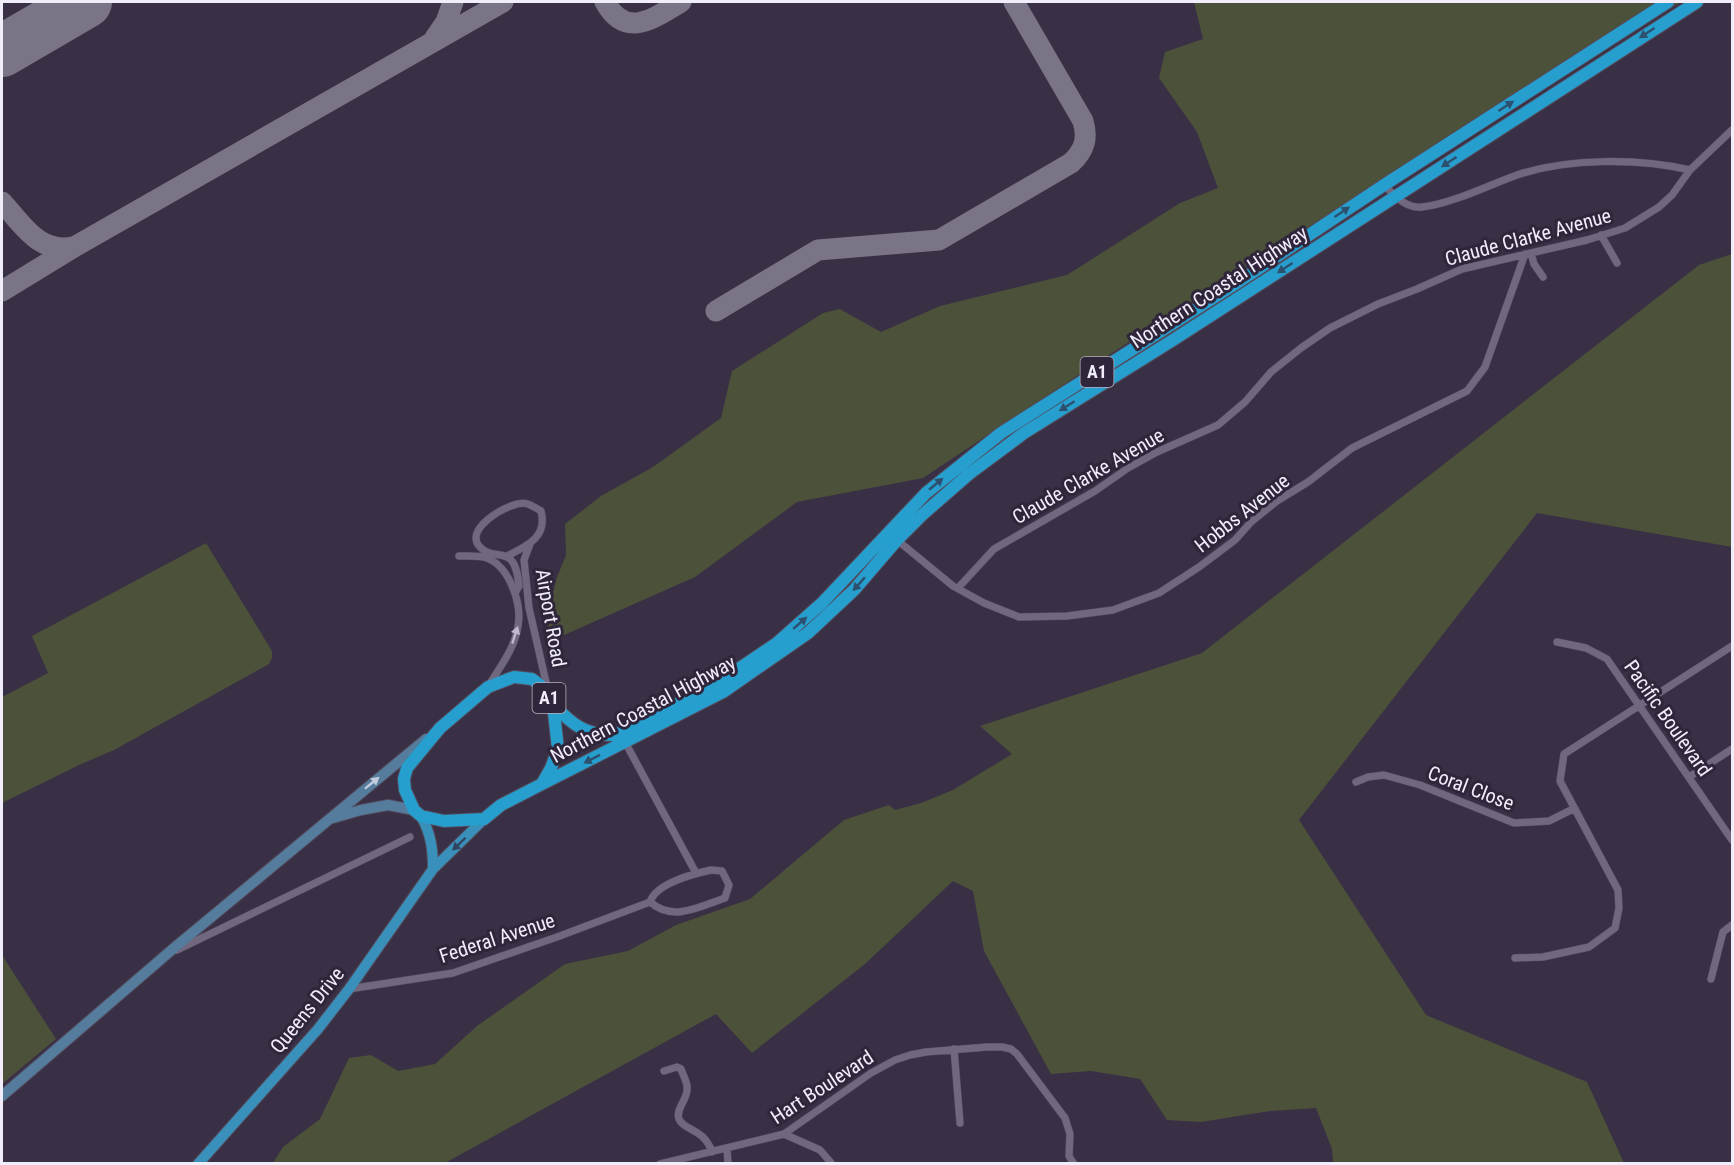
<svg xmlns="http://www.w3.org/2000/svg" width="1734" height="1165" viewBox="0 0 1734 1165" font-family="'Roboto Condensed',sans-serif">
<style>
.green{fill:#4c513a}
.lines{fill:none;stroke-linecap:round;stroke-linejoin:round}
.taxiway{stroke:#7b7486;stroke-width:21}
.runway{stroke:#7b7486;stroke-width:52}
.minor-casing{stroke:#524b5d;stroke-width:8}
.secondary-casing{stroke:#524b5d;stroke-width:12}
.primary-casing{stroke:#524b5d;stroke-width:12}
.trunk-casing{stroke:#524b5d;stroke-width:14}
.minor{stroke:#716880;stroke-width:7}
.secondary{stroke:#557c9d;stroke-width:10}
.primary{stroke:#3990ba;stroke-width:10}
.trunk{stroke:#269ece;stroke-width:12}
.oneway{fill:#2c506e}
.oneway2{fill:#beb8ca}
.oneway3{fill:#c3cbdf}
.oneway4{fill:#324661}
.labels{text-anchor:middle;stroke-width:6;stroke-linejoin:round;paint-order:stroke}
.shield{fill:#2f263b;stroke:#b8b1c1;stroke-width:1.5}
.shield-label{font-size:18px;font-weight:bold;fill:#f2edfb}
.street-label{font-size:20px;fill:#f2edfb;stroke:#2f263b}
</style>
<rect width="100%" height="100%" fill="#393046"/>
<path class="green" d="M1194,2h488l-120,63 -461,295 -178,118 -126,24 -102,75 -149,66 4,-38 7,-28 9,-22 -1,-31 36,-28 52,-29 68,-49 11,-47 91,-58 17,-4 41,23 59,-26 127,-31 113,-72 38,-15 -21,-56 -38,-54 6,-26 38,-13z
M1732,254v293l-195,-34 -238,307 127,195 161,67 37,81h-291l-1,-14 -16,-41 -46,3 -69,11 -34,-2 -27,-41 -49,-8 -40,3 -67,-123 -11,-60 -20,-10 -88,83 -113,89 -36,-39 -271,149h-172l10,-16 37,-28 29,-61 22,-3 27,16 37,-7 42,-38 88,-62 63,-13 48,-26 74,-26 94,-79 45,-15 6,5 26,-7 32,-13 59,-36 -32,-28 222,-73 497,-388z
M206,543l66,108v7l-3,6 -155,86 -35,15 -77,38v-106l46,-24 -16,-37z
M2,955l54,84 -54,45z"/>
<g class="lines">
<path class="taxiway" d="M605,2c21,38 49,16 76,0
M435,38l11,-16 7,-20
M2,202c20,22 37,52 71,45
M2,291l72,-44 429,-245
M716,311l102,-61 121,-10 132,-77c14,-13 17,-25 12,-42l-69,-119"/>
<path class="runway" d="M2,51l84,-49"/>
<defs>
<path id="minor" d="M1384,185c10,10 22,24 38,22 29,-3 67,-22 95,-32 51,-17 121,-17 173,-5
M1601,235l16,28
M1531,253l3,11 9,13
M897,540l56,46 31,17 35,14 48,-1 46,-6 46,-17 40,-26 36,-27 16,-18 26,-21 31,-19 44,-34 115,-57 18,-24 40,-113
M530,544l-6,16 5,48 19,83
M459,556c9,0 20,-1 28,2 23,9 35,46 31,68 -3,22 -18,41 -29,59
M507,556c20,-10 41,-19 34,-45 -13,-8 -16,-10 -30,-5 -15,5 -52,29 -26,45 8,5 20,2 26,9 6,6 7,18 8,26l-4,7
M958,588l36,-39 101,-58 33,-23 29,-16 61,-27 27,-23 26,-30 30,-24 29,-20 48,-24 39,-15 45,-20 125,-29 38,-12 34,-21 13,-12 18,-25 42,-40
M1557,642l29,6 21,11 125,181
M625,742l71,131
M1689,777l43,-28
M1356,782l12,-5 16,-2 36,10 94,38 35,-2 24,-12
M711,870l11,1 7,14 -4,13c-26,9 -52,24 -75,4 6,-19 43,-28 61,-32z
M177,950l233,-113
M1515,958l28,-1 46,-10 26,-19 4,-20 -1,-18 -58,-109 4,-27 168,-108
M1711,979l12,-47 9,-7
M349,989l104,-16 104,-36 93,-35
M954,1049l6,74
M664,1071l13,-4 4,2c2,6 6,13 6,18 2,11 -12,22 -8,32 5,12 25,9 33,33
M784,1134l36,16 12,14
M727,1148l1,16
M660,1164l124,-30 87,-61 24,-13 15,-5 16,-3 61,-5h15l9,2 6,5 48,64 5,16 -1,22 5,8"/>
<path id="secondary" d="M333,818l28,-8 27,-5 26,5
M2,1096l172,-148 252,-209"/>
<path id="primary" d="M421,816c10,18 12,33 12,53
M198,1164l120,-135 31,-40 84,-120 51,-50"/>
<path id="trunk" d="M514,677l18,2 9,7 12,18 5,45 -7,19 -9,16 -41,21 -17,14 -40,2 -23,-5 -7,-6 -9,-20 -1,-11 3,-11 33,-40 48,-41z
M553,704c19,21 34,32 62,31l90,-45 35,-22 37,-25 45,-40 104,-110 75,-60 236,-150 147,-98 284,-183
M542,784l181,-92 85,-59 46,-43 43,-50 25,-25 47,-41 55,-41 149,-93 524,-338"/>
</defs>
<use href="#minor" class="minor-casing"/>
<use href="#secondary" class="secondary-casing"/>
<use href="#primary" class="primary-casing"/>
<use href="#trunk" class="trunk-casing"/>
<use href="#minor" class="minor"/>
<use href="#secondary" class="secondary"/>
<use href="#primary" class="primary"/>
<use href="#trunk" class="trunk"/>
</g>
<defs><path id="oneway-solid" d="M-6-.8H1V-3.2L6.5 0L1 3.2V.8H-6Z" transform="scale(1.5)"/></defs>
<g class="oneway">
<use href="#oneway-solid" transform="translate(1647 33) rotate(147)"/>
<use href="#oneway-solid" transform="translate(1506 106) rotate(-33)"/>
<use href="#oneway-solid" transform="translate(1449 162) rotate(147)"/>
<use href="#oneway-solid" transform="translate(1342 212) rotate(-34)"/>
<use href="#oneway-solid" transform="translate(1285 268) rotate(147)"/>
<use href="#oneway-solid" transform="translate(1067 406) rotate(148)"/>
<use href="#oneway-solid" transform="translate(936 484) rotate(-40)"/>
<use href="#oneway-solid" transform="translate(859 584) rotate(131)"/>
<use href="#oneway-solid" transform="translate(800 623) rotate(-41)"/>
<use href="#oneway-solid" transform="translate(592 759) rotate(153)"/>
</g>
<use class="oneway2" href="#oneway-solid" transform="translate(515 635) rotate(-72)"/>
<use class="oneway3" href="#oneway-solid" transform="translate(372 783) rotate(-39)"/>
<use class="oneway4" href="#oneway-solid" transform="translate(459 844) rotate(136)"/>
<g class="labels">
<g class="shield">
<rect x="1080.5" y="357" width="33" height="30" rx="4.5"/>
<rect x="532.5" y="683" width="33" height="30" rx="4.5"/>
</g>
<g class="shield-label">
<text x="1097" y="378">A1</text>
<text x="549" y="704">A1</text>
</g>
<g class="street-label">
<text transform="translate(1528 237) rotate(-15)" y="7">Claude Clarke Avenue</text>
<text transform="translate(1219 287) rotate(-33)" y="7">Northern Coastal Highway</text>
<text transform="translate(1088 476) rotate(-30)" y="7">Claude Clarke Avenue</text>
<text transform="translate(1242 513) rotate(-38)" y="7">Hobbs Avenue</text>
<text transform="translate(551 618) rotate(80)" y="7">Airport Road</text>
<text transform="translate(643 709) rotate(-28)" y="7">Northern Coastal Highway</text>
<text transform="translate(1668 718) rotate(55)" y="7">Pacific Boulevard</text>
<text transform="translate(1471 788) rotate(21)" y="7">Coral Close</text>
<text transform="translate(497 938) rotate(-18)" y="7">Federal Avenue</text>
<text transform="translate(307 1010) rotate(-51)" y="7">Queens Drive</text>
<text transform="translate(822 1087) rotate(-33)" y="7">Hart Boulevard</text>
</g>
</g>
<rect width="1734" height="1165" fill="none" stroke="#f2edfb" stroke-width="6"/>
</svg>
